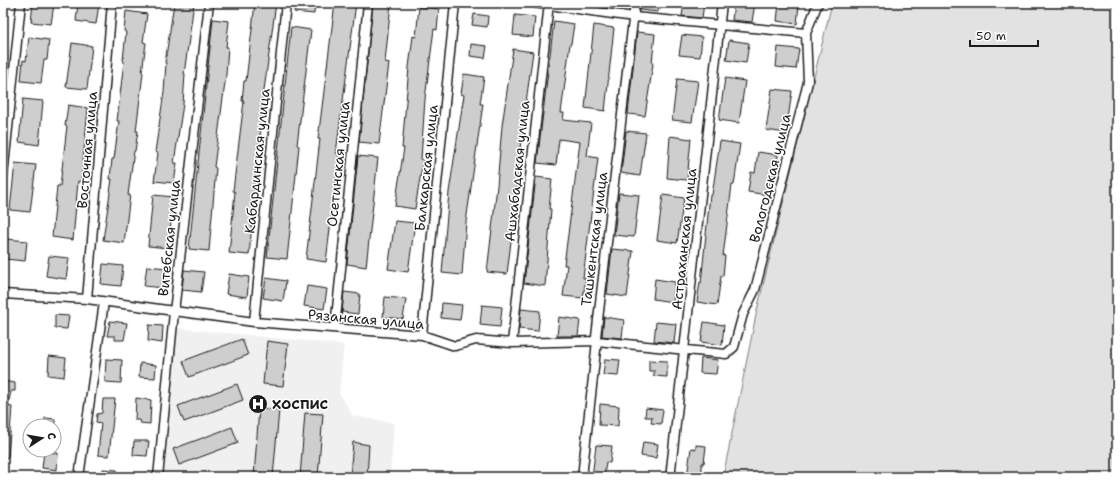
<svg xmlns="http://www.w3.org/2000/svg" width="1120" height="480" viewBox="0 0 1120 480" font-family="'Shantell Sans',sans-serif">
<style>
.built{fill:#f0f0f0}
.green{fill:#e2e2e2;stroke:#7f7f7f}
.building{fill:#cecece;stroke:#1c1c1c}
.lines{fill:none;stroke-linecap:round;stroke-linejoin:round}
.minor-casing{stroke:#1c1c1c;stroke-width:11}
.minor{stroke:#fff;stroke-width:8}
.labels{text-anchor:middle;stroke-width:3;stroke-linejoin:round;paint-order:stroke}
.street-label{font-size:14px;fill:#1c1c1c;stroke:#fff}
.poi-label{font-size:14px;font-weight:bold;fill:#1c1c1c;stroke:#fff;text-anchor:start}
</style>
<rect width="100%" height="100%" fill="#fff"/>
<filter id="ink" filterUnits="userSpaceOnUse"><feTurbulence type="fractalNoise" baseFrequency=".025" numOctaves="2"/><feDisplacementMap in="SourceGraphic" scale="8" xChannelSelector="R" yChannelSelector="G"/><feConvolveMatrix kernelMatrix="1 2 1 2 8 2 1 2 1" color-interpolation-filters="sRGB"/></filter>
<g filter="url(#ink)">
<path class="built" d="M176,328l168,17 -5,48 14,23 41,7 -4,54h-227z"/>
<path class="green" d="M832,3h285v474h-394l34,-167z"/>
<path class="building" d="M33,3l21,1 -3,20 -20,-2z
M78,3l21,1 -3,20 -20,-3z
M174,3h20l-10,71h1l-2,30 -9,59h3l-3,20 -20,-2 4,-28 -3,-1 9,-60 2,-29h-1z
M255,3h21l-15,109h2l-11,91 2,1 -5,51 -20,-2 6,-61 -2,-1 11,-90h-2l2,-20h2z
M295,3h20l-1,11 -20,-2z
M335,3h21l-20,150 3,1 -13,108 -20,-3 14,-120h-2z
M373,3h18l-6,59 4,1 -10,81 -20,-2z
M640,3h19l-1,9 -18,-2z
M684,3h20l-2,15 -20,-2z
M734,3h21l-3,19 -20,-2z
M779,3l20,1 -2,20 -20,-3z
M419,7l20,2 -2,21 -3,-1 -9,70 -4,60 2,1 -8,49 -20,-3 9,-58h-2l7,-81 4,-31 3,1z
M126,11l21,3 -4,28 3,1 -4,29 1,1 -7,58h2l-3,20h-1l-6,44h2l-6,48 -21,-3 9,-61h-2l2,-20h2l5,-38h-2l7,-60 -1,-1 3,-28 -2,-1z
M474,14l14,2 -1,11 -15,-2z
M515,15l20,2 -2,20 -20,-2z
M213,19l16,2 -3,26h2l-2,28 -12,92 2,1 -7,83 -20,-2z
M554,21l20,3 -3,20h-1l-9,69h3l-1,7 28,3 -4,33 11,2 -15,120h3l-3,20 -20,-2 4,-31h-3l16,-123 -21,-3 -3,26 -19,-2z
M594,25l20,3 -9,83 -20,-3z
M291,27l20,3 -14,115 2,1 -12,113 -20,-2z
M637,32l18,2 -3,29 1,1 -8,52 -17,-2z
M682,35l20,2 -2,20 -21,-2z
M29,37l20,3 -2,20h-3l-3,23 -20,-2 2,-21 3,1z
M729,40l20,3 -3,20 -20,-3z
M72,43l20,3 -5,43 -21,-2z
M471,44l16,2 -2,12 -15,-2z
M778,47l21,2 -3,20 -20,-2z
M513,49l20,3 -12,86 -5,63 -9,73 -20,-2 10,-86 5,-60z
M464,74l20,3 -4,27h3l-17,118 -4,53 -20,-2 7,-81 15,-97 -3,-1z
M725,78l20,3 -6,42 -20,-3z
M677,79l21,2 -6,41 -20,-2z
M772,89l20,2 -6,42 -20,-3z
M23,99l20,2 -4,44 -20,-3z
M68,105l20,3 -5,53 -2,21 -3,-1 -5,59 -21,-3 5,-51h3l7,-60h-2z
M626,131l20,2 -6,43 -19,-3z
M670,136l21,3 -4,41 -20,-2z
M720,141l20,3 -6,41h-2l-9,71h2l-2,20h-2l-4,29 -20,-3 3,-20 1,1 9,-88h2z
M758,152l20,3 -2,20 -5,-1 -3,21 -20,-3 3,-20 4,1z
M358,156l20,2 -12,109 -19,-3z
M15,163l21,2 -6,47 -20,-2z
M536,177l16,2 -3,30h2l-6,77 -21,-3z
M619,193l20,2 -5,42 -20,-2z
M153,195l21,2 -6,51 -20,-2z
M663,195l21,3 -7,45 -20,-3z
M395,221l20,2 -7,49 -20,-3z
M7,239l20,2 -2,20 -20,-2z
M612,249l21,2 -6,46 -20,-3z
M49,256l20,2 -3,21 -20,-3z
M103,264l20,2 -2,20 -20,-2z
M147,266l20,2 -3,20 -20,-2z
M184,270l20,2 -3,20 -19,-2z
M229,274l20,3 -2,20 -21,-3z
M266,278l20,3 -3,20 -20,-3z
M655,279l20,3 -2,20 -20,-3z
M307,286l20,3 -3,20 -20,-3z
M344,292l16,2 -2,20 -16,-2z
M385,297l21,2 -3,20 -20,-2z
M442,303l20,2 -2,15 -19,-2z
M482,305l20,2 -2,20 -20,-2z
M521,309l19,2 -2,20 -19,-2z
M55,315l14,1 -2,13 -12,-1z
M559,317l21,3 -2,16h-21z
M604,317l20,3 -2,18 -20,-2z
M110,321l17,2 -3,17h-9v-4h-8z
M656,322l20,2 -2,19 -20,-2z
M704,322l20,3 -2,20 -21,-3z
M149,325l14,1 -1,17 -14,-2z
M242,339l6,16 -59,22 -6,-16z
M267,341l21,3 -5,42 -20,-2z
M49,356l17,2 -2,19 -16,-2z
M701,358l17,2 -2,14 -16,-1z
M106,359l16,1 -1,23 -16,-1z
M605,359l15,1 -2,16 -15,-1z
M649,360l18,1v16l-14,-1 2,-5h-6z
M140,363l16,2 -1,13 -16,-1z
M3,381l12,2v8h-4l-3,15 4,1 -4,51h-5z
M237,384l6,16 -59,22 -6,-16z
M136,398l15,2 -1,24 -10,-1 -1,-3h-4z
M103,399h12l-6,57 -11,-1 3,-32 -5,-1 1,-8 5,-1z
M600,404l19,2 -1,20 -19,-1z
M259,408l20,2 -6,67h-19z
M646,408l17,2 -2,14 -10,-1 1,-6h-7z
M305,413l18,1 -5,63h-18z
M45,418l10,1v7h-10z
M232,427l6,16 -59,22 -6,-16z
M134,441h15l-2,15 -14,-1z
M353,442l16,3 -2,32h-17z
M643,442l15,2 -2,14 -15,-2z
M596,445l16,1 -2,17 -4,-1 -2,15h-12z
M696,445l10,1 -2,17h-2v14h-15l4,-29 5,1z
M44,452l14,1 -1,17 -15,-2z
M103,469l14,1v7h-15z"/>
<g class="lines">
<defs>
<path id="minor" d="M534,3l100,14 172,16
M3,176l18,-173
M3,294l84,5 167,23 168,13 33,11 21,-6 36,3 85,-2 129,13 8,-7 9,-33 12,-24 53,-208 -2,-49 12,-30
M87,299l25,-296
M254,322l32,-319
M335,328l33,-325
M422,335l33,-332
M512,343l37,-340
M79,477l25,-175
M158,477l16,-165 35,-309
M582,477l15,-136 -1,-4 39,-334
M671,477v-8l51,-466"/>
</defs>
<use href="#minor" class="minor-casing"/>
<use href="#minor" class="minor"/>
</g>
</g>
<defs>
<symbol id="hospital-disc" viewBox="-11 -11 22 22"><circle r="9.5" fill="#1c1c1c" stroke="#fff"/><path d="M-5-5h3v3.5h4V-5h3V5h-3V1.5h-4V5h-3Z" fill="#fff"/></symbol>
</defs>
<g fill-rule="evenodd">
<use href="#hospital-disc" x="247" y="393" width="22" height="22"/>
</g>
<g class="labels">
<g class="street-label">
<text transform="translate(87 150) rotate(-85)" y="5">Восточная улица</text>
<text transform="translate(257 161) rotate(-84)" y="5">Кабардинская улица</text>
<text transform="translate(338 164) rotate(-84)" y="5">Осетинская улица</text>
<text transform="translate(426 168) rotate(-84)" y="5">Балкарская улица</text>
<text transform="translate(517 171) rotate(-84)" y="5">Ашхабадская улица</text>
<text transform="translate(770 178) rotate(-76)" y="5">Вологодская улица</text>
<text transform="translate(169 238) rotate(-84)" y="5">Витебская улица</text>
<text transform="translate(594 239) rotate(-83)" y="5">Ташкентская улица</text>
<text transform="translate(684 239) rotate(-84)" y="5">Астраханская улица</text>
<text transform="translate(366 319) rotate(5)" y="5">Рязанская улица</text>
</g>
<g class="poi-label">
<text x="272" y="409">ХОСПИС</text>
</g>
</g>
<rect width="1120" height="480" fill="none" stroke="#fff" stroke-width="16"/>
<rect x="8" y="8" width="1104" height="464" fill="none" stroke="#1c1c1c" stroke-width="1.5" filter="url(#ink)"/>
<g transform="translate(42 438) rotate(78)"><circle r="19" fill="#ffffff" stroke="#a4a4a4"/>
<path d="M0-3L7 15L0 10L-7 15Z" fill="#1c1c1c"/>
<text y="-6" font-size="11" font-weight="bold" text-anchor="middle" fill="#1c1c1c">С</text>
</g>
<path d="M970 40v6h68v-6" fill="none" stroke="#1c1c1c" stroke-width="2"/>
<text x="976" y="40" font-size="12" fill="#1c1c1c" stroke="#ffffff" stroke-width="3" paint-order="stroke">50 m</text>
</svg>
